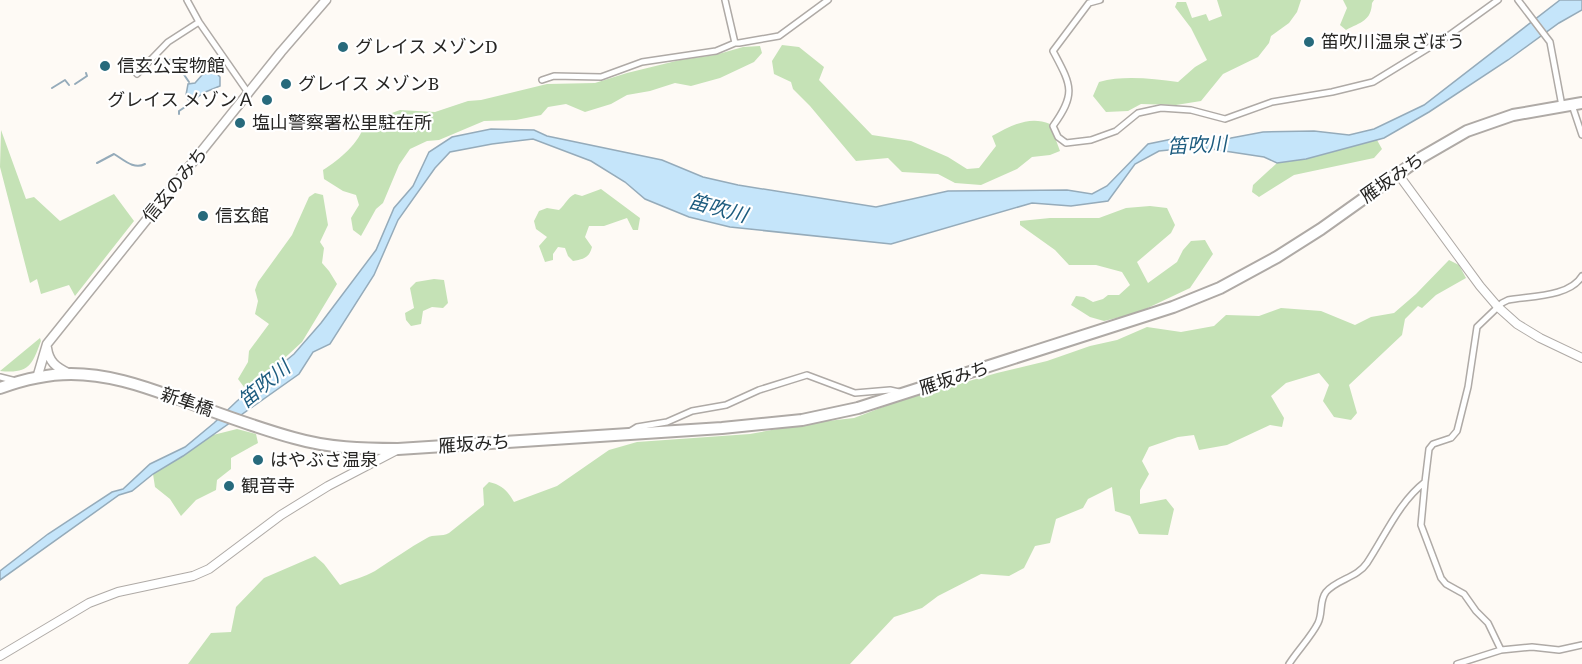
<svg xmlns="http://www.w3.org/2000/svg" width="1582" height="664" viewBox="0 0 1582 664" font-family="'Source Serif 4','Noto Sans JP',serif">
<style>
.green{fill:#c5e2b6}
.water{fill:#c5e5fa;stroke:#95abba;stroke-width:1.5}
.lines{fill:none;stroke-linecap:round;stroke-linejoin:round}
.stream{stroke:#95abba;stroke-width:2}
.street-casing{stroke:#afaaa6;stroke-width:8}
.secondary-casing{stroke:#afaaa6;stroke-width:10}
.primary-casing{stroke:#afaaa6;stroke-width:11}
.highway-casing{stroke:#afaaa6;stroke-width:14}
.street{stroke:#fff;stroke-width:5}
.secondary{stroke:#fff;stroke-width:8}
.primary{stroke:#fff;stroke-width:8}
.highway{stroke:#fff;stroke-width:10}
.poi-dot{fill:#276a7c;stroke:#fff;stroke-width:2}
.labels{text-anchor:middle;stroke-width:4.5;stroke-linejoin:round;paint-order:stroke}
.poi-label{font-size:18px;fill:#262523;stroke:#fff;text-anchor:start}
.street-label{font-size:18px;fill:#262523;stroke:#fff}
.water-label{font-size:20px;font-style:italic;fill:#1d5c7f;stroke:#fff}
</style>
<rect width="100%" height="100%" fill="#fefaf5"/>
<path class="green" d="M1217,0h84l-4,12 -8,11 -18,13 -2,7 -11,14 -35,17 -22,27 -25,4 -35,-1 -13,7 -22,1 -13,-16 6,-14c26,-7 53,-3 79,0l17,-15 12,-7 -16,-32 -16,-21 2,-5h9l6,16 14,-4 3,7 13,-5z
M1343,0h31l-2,3c-1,18 -11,19 -26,27l-6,-5 7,-17z
M782,45l17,2 25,20 -5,13 53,55 39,6 37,16 19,12 12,-1 17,-22 -4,-10c19,-10 37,-21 58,-12l10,27 -10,4 -18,2 -15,12 -36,16 -26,-2 -17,-9 -36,-2 -14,-14 -32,3 -46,-55 -17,-17 -2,-7 -17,-8 -2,-13z
M760,46l2,7 -8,9 -34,16 -29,8 -16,-3 -25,8 -23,4 -16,9 -26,8 -19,-8 -18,3 -7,8 -25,5 -32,1 -45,19 -12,1 -17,8 -11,16 -16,38 -7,6 -15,27 -8,-6 -2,-12 8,-13 -3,-10 -13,-4 -19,-12 -1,-9c17,-11 36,-26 42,-47l35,-13 35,2 33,-11 13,-1 66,-16 48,-1 32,-10 53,-13 35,-5 28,-8z
M1,130l25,69 8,-2 26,24 54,-27 20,27 -59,75 -6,-11 -28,9 -4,-15 -7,4 -30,-116z
M1377,140l5,9 -8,9 -80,17 -35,22 -7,-5 1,-7 24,-22 29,-4z
M601,189l39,29 -2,12h-5l-6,-12 -23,8h-15l-4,11 7,10c-3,11 -8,12 -19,14l-5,-5 -3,-8 -7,-1 -5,7v6l-8,2 -6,-16 8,-9 -11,-8 -2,-8 5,-10 8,-3 12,2c7,-6 8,-12 16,-16l7,2z
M315,193l8,2 5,30 -8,17 4,6 -2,15 7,8 8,13 -35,58 -26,24 -32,21 -6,-8 10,-17 1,-11 20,-27 -14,-10 3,-13 -3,-11 3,-8 34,-47 17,-38z
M1150,206l17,2 8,17 -4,8 -34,29 11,21 29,-21 6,-12 8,-9 14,-1 8,14 -23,34 -53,25 -33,8 -14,-4 -19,-12 5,-9 8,1 9,5 10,-3 5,-4h11l11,-10 -8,-13 -26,-7h-27l-14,-15 -35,-25v-4l30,-3h49l27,-10z
M1449,260l10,5 7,13 -30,17 -14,13 -4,-2 -13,13 -3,16 -53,50 8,28 -6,7 -17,-3 -11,-16 6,-16 -10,-12 -33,10 -15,13 13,22 -2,9 -12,-2 -43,20 -28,5 -5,-15 -16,2 -29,10 -7,14 7,13 -9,16v14l26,-5 8,10 -6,26 -29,-1 -9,-18 -15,-5 -3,-24 -24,12 -5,9 -27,11 -6,24 -15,3 -11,22 -15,8 -28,-2 -43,22 -16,12 -28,9 -44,47h-662l23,-31 20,-1 5,-25 28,-29 51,-22 9,8 16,21c11,-5 25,-8 35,-14 17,-11 34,-23 52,-33 6,-4 15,-1 22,-5l35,-28 -1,-17 6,-6c13,3 18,8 25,20l43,-16 52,-36 28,-8 113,-8 60,-11 44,-5 45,-17 98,-28 50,-12 43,-15 27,-6 30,-13 34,5 33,-6 12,-11 33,1 22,-8 40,3 34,14 16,-8 23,-4 22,-19z
M434,279l10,1 4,23 -5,5 -11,-1 -9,4 -2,13 -10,2 -5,-6 -1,-7 9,-5 -4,-20 6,-6z
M40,338l1,3c-9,24 -12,33 -41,30z
M237,429l19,5 2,9 -27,15v11l-14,11 -1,10 -20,10 -15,16 -11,-17 -15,-12 -2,-13 60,-39z"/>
<path class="water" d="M1560,0h22v10l-23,13 -51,37 -79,52 -45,26 -78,21 -29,4 -13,-6 -66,-10 -39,4 -24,13 -27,37 -37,5 -39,-3 -141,41 -161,-17 -41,-10 -44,-18 -20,-17 -34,-21 -58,-22 -41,5 -42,8 -15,16 -37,52 -24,55 -44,69 -17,8 -14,22 -116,82 -30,18 -21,17 -13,4 -119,85v-9l48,-37 64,-42 11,-3 27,-25 35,-17 29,-24 23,-22 57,-47 27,-31 55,-73 18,-42 19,-22 16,-34 23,-15 39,-8 43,1 13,6 115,24 41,17 35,8 138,22 72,-16 119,-1 25,4 15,-8 41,-42 34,-7 22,2 27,-1 32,-6 51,-1 35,4 25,-6 50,-24z
M213,70l7,7v9l-17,7 -13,10 -4,-8 2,-11 7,-1 7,-8z"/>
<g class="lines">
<path class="stream" d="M174,60l15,22
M153,64l5,1 14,-6
M75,84l12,-8 -1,-3
M52,88l13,-8 4,5
M179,114v-3l12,-8
M97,163l17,-9c10,6 20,16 31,10"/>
<defs>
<path id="street" d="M187,0l12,22 50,72
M725,0l10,43h4l40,-7 49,-36
M1100,0l-11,3 -36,48c18,34 24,42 0,75l5,11 8,6 25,-3 25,-9 22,-18 23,-5 30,2 34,9 47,-17 60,-10 41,-10 75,-46 50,-36
M1518,0l32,42 12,64
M137,74l31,-32 31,-20
M542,80l12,-4 47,1 41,-15 74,-11 19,-8
M1572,105l10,30
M0,377l16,4
M629,432l8,-5 30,-5 25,-11 34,-6 33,-15 48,-15 48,18 35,-3 9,2
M1425,482l-4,43 20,53 5,6 18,10 12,17 12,12 13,27
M1289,664c9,-14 22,-27 29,-41 5,-10 1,-22 8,-31 11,-13 31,-14 41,-29 18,-27 32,-61 58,-81l4,-33 4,-5 18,-6 6,-7 11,-44 9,-60 25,-24 6,-3c22,-4 62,-3 74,-24
M1457,664l44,-14 31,-3 27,3 23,-5"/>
<path id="secondary" d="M1398,174l82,112 18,21 19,17 23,14 42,20
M0,656l89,-53 29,-11 75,-16 16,-7 72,-54 47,-29 69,-36"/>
<path id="primary" d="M47,348c2,14 9,19 21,25
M37,378l10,-34 234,-292 45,-52"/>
<path id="highway" d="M0,388c22,-8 47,-14 71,-14 36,0 69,11 102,23 40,14 80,30 121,41 35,10 68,11 104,11l324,-21 80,-8 56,-12 315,-101 47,-19 57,-31 44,-28 101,-72 45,-26 46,-16 69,-12"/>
</defs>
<use href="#street" class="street-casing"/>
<use href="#secondary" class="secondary-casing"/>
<use href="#primary" class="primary-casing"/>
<use href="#highway" class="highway-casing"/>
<use href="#street" class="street"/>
<use href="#secondary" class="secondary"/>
<use href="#primary" class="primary"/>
<use href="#highway" class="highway"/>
</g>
<g class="poi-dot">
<circle cx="1309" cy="42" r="6"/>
<circle cx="343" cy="47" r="6"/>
<circle cx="105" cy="66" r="6"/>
<circle cx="286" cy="84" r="6"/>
<circle cx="267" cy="100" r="6"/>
<circle cx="240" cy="123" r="6"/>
<circle cx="203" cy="216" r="6"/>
<circle cx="258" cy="460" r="6"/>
<circle cx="229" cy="486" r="6"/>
</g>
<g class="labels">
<g class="poi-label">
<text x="1321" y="48">笛吹川温泉ざぼう</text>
<text x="355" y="53">グレイス メゾンD</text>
<text x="117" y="72">信玄公宝物館</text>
<text x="298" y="90">グレイス メゾンB</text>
<text x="255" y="106" text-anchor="end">グレイス メゾンＡ</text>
<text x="252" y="129">塩山警察署松里駐在所</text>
<text x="215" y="222">信玄館</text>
<text x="270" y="466">はやぶさ温泉</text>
<text x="241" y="492">観音寺</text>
</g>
<g class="street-label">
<text transform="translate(1392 178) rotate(-35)" y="6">雁坂みち</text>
<text transform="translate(175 185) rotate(-51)" y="6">信玄のみち</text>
<text transform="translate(954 378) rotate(-18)" y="6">雁坂みち</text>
<text transform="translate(187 402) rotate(19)" y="6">新隼橋</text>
<text transform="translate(474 444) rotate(-4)" y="6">雁坂みち</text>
</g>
<g class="water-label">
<text transform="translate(1197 145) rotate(-3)" y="7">笛吹川</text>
<text transform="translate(718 208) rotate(15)" y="7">笛吹川</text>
<text transform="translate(264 384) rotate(-40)" y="7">笛吹川</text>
</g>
</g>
</svg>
